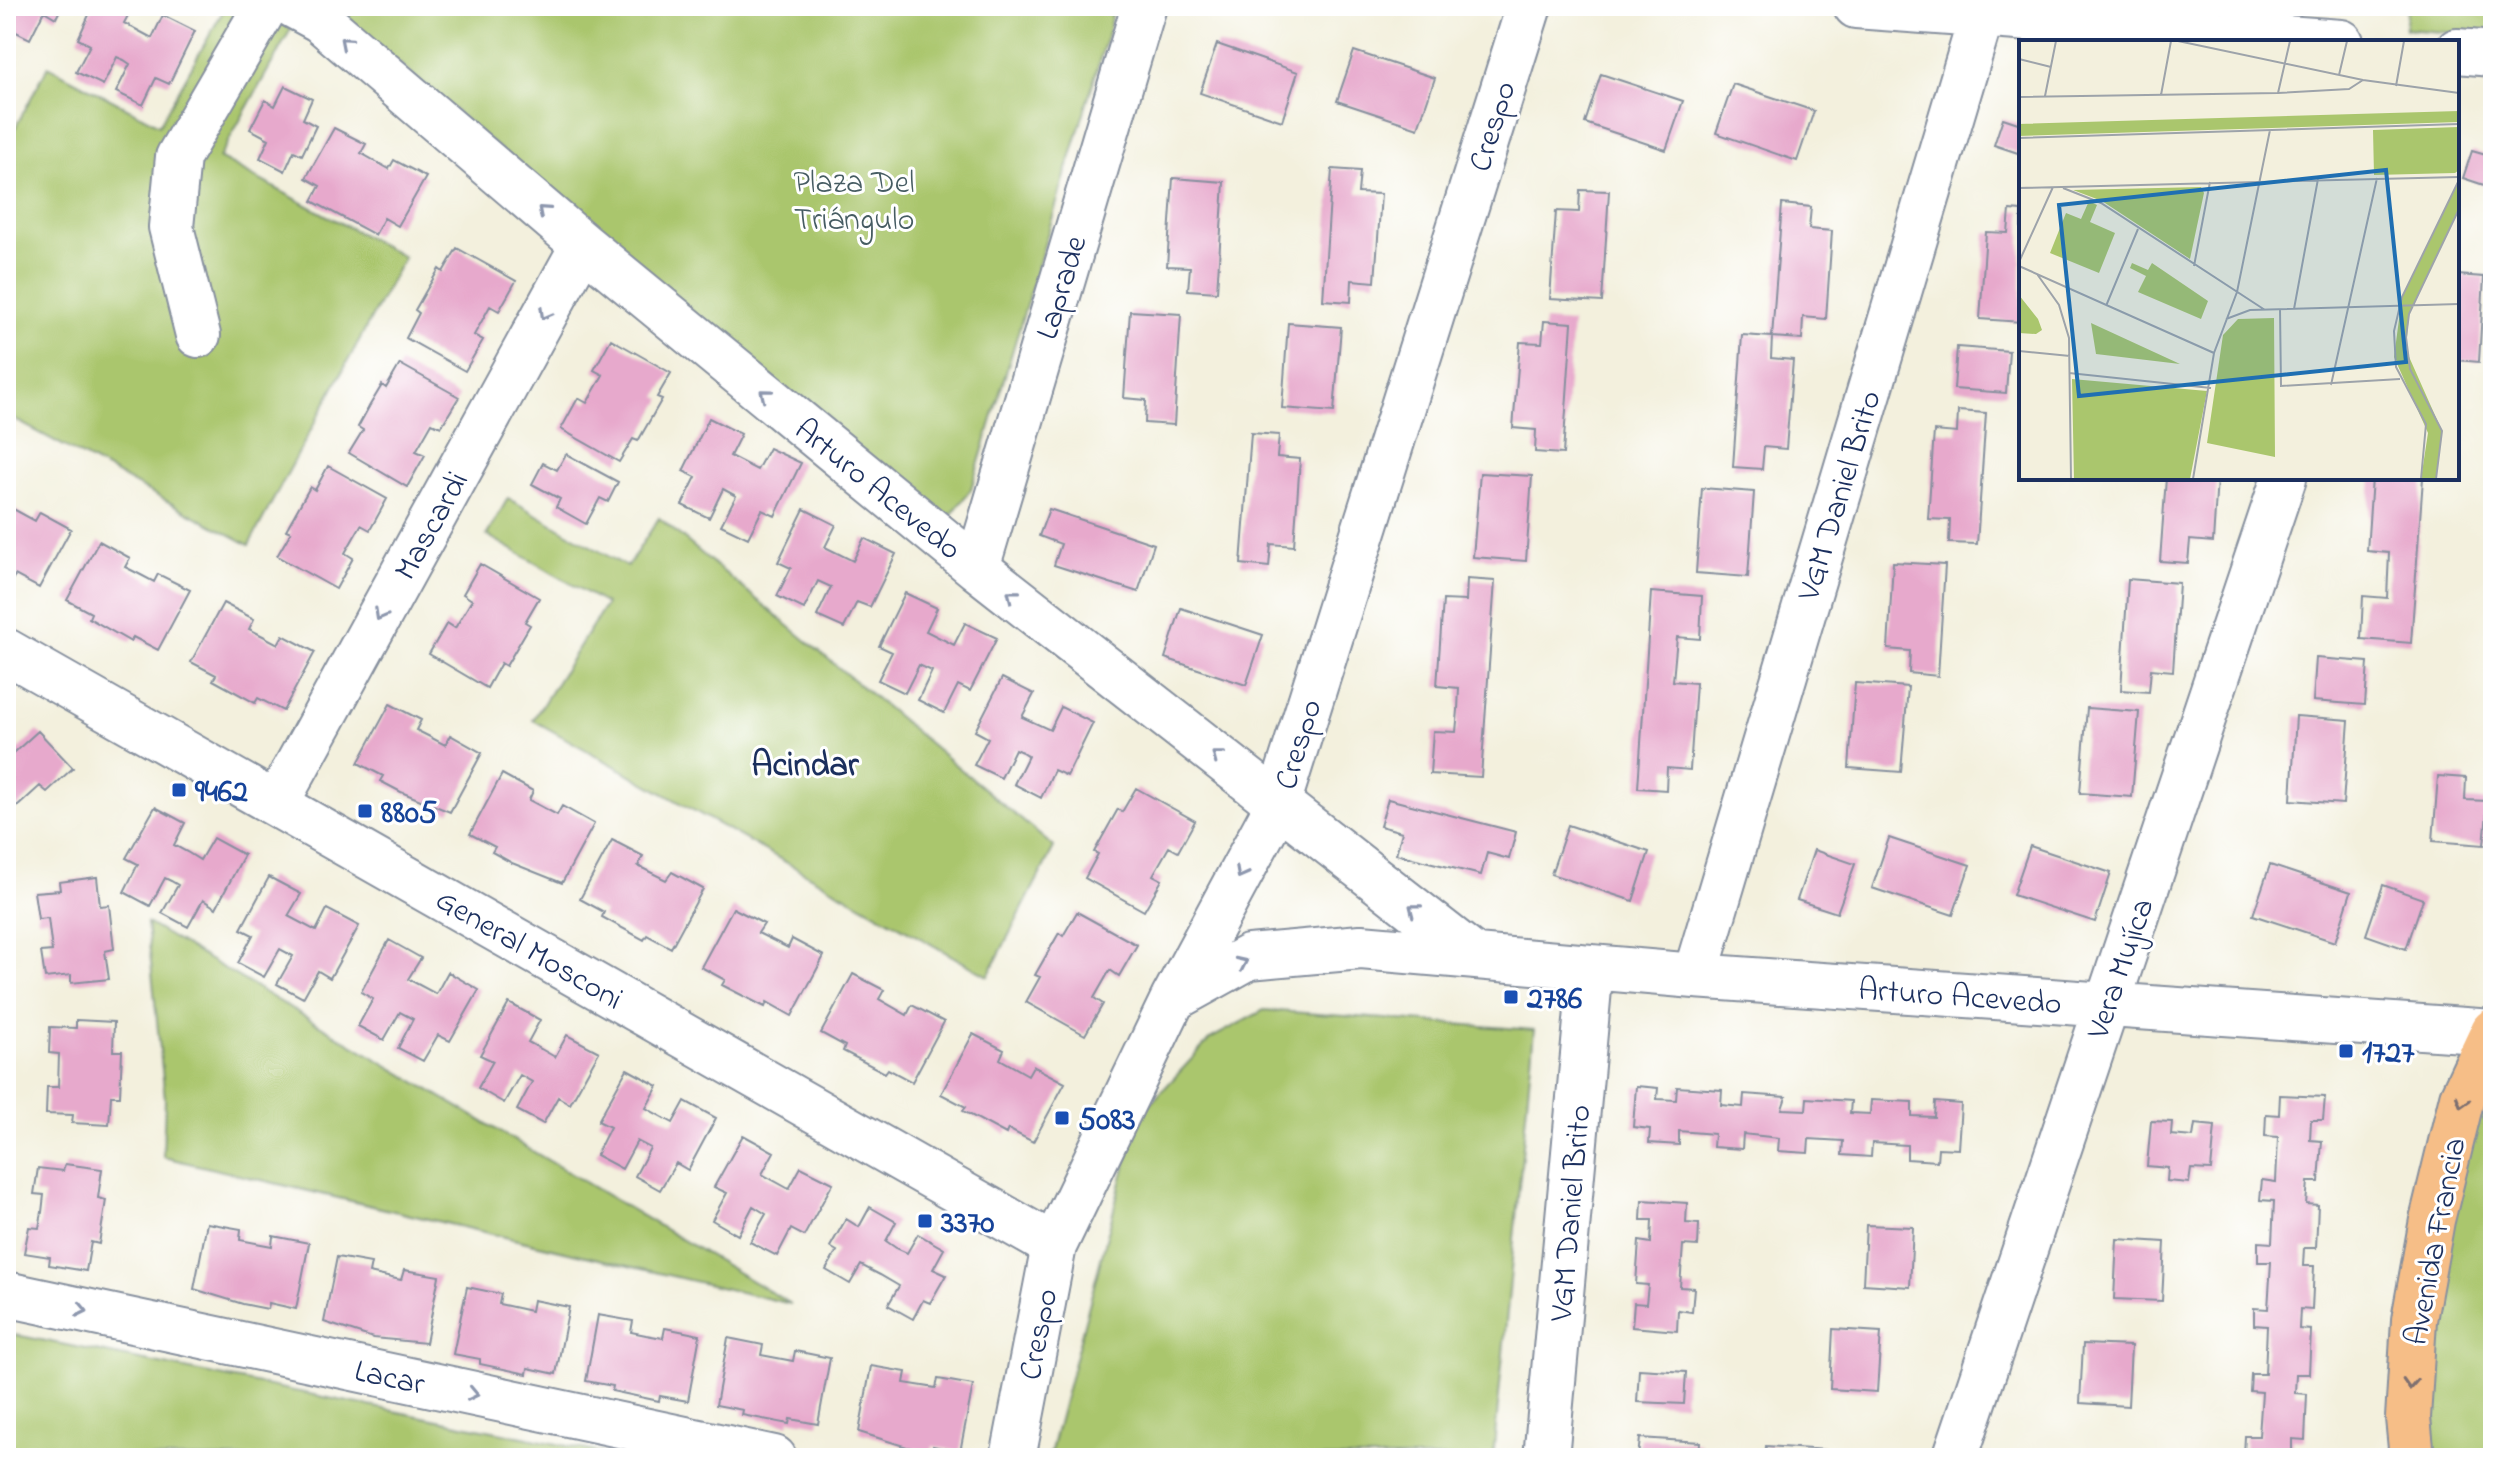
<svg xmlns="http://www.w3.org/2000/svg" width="2499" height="1464" viewBox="0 0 2499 1464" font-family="'Indie Flower',sans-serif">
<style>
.green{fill:#aac66d;stroke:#627a66;stroke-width:2}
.building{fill:#e7a9cc}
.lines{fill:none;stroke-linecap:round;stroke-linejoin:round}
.minor-casing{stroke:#87909e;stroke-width:48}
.major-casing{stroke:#87909e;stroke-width:48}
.minor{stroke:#fff;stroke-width:44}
.major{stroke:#f6be87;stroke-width:44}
.oneway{stroke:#8d97ae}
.oneway2{stroke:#7e6f70}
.transit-dot{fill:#1a4fb4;stroke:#fff;stroke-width:3}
.labels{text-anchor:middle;stroke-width:6;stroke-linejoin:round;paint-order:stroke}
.street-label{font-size:32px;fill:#1b2f5e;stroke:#fff}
.park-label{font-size:32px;fill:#465c62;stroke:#fff}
.transit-label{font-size:32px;font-weight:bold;fill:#164399;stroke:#fff;text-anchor:start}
.neighbourhood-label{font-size:34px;font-weight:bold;fill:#1b2f5e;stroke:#fff}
.inset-road{fill:none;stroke:#9da3aa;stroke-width:2}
.view{fill:#1f6fb2;fill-opacity:0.15;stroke:#1f6fb2;stroke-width:4}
.inset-edge{fill:none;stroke:#1b2f5e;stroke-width:4}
</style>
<rect width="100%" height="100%" fill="#fff"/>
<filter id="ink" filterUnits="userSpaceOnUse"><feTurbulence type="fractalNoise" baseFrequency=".0125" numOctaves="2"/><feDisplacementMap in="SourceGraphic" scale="16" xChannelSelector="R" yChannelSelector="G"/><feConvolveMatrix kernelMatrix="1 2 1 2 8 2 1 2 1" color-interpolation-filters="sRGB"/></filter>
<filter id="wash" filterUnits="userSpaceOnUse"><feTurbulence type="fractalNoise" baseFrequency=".006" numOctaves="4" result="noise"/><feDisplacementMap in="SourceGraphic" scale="32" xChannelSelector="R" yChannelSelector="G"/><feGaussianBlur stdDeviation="1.8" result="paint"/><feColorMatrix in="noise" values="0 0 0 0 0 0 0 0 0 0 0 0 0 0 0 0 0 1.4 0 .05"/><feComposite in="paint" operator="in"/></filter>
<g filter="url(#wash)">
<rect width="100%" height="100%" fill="#f3f0dd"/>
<path class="green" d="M226,6h24l41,23 -72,129 185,99 -155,288 -243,-130v-270l42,-79 111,59z
M332,6h780l-2,20 -139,463 -19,25 -21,3z
M2408,6h85v30l-88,-7z
M508,498l119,69 32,-49 395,329 -66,129 -455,-256 73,-116 -119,-69z
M147,923l644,381 -628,-147 2,-58z
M1264,1010l270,20 -41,428h-444l89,-341 72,-78z
M2493,1031v427h-81l-4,-40z
M6,1333l621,125h-621z"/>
<g id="blocks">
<path class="building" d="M13,6h49l-6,12 -12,-7 -14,28 -24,-12z
M93,6h40l-9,17 28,15 11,-23 32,16 -26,53 -13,-6 -13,27 -27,-13 14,-28 -6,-4 -7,-3 -14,28 -27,-13 14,-27 -12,-6z
M1217,44l81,28 -16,49 -82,-28z
M1354,51l81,27 -17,50 -81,-27z
M1601,74l82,27 -17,49 -81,-27z
M1733,84l81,27 -17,50 -81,-28z
M285,86l27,13 -9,20 13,7 -14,29 -8,-4 -9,20 -25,-13 9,-19 -19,-10 15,-29 10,6z
M2003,118l18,6v30l-27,-9z
M334,128l32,16 -5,9 28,16 5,-9 32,17 -28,49 -14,-8 -9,17 -63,-34 8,-15 -14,-8z
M2472,151l21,6v31l-30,-10z
M1332,169l28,2 -2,22 23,1 -6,88 -23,-2 -1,22 -28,-2z
M1173,178l51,4 -7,110 -29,-2 2,-23 -23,-1z
M1580,190l29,1 -7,111 -52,-3 6,-88 23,1z
M1782,204l29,3 -2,22 23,2 -6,88 -23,-2 -1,22 -30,-2z
M2010,210l11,1v111l-41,-3 6,-87 22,1z
M457,248l59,33 -17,30 -9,-5 -16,29 9,5 -18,31 -59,-33 13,-25 -4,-3 12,-21 12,-20 4,3z
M2457,275l27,2 -5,85 -22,-2z
M1130,311l51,3 -7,111 -29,-2 1,-23 -22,-2z
M1544,321l28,2 -9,131 -28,-2 1,-22 -23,-2 7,-86 22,1z
M1288,323l53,4 -7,85 -52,-4z
M1742,335l30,2 -1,21 22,2 -7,89 -22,-2 -2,22 -29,-2z
M611,339l60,34 -14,24 5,2 -24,42 -5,-2 -14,23 -58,-33 17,-31 9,5 16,-28 -9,-5z
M1957,347l52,4 -3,42 -52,-4z
M400,364l59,33 -18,30 -9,-4 -16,28 9,4 -18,32 -58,-34 14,-23 -5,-3 12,-22 12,-20 4,3z
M1958,411l28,2 -9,131 -28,-1 1,-23 -22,-1 6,-88 23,2z
M709,418l32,16 -11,22 27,14 12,-22 32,15 -26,53 -13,-6 -14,28 -27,-13 15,-29 -13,-7 -14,29 -27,-13 14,-28 -13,-6z
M1251,433l28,2 -2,22 23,2 -6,87 -23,-2 -2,23 -28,-3z
M566,454l52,28 -10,20 -8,-4 -14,26 -30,-17 4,-8 -28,-15 11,-21 14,7z
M328,466l59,33 -17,31 -9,-5 -16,28 8,5 -17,31 -59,-33 14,-24 -5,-2 24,-43 5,3z
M1480,473l52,3 -6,85 -53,-4z
M2166,478h51l-4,64 -23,-2 -2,23 -28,-2z
M2372,478h51l-12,165 -50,-4 2,-43 24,2 1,-23 1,-22 -22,-2z
M1702,488l52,4 -6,85 -52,-4z
M6,505l29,16 5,-9 31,17 -32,59 -24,-13 -3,5 -6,-4z
M804,509l32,16 -11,22 28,14 11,-23 32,16 -26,53 -13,-5 -13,26 -27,-12 14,-29 -13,-6 -14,28 -27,-13 14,-28 -13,-6z
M1049,509l105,35 -16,48 -84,-27 7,-21 -22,-8z
M99,541l31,17 -5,9 14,7 15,8 4,-8 32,16 -32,60 -25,-13 -2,5 -42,-24 2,-5 -24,-13z
M1893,562l52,3 -7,111 -29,-3 1,-22 -22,-2z
M480,564l59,34 -14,24 5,3 -24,41 -5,-3 -14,25 -58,-34 18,-31 8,5 17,-28 -9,-6z
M1467,579l28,2 -14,196 -51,-3 3,-43 23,1 2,-22 1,-22 -22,-2 6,-86 23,1z
M2128,579l51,4 -6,88 -22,-2 -2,23 -28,-2z
M1651,592l51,4 -2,43 -23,-2 -4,44 23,2 -6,87 -23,-2 -1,22 -28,-2z
M905,593l32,15 -11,23 28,14 11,-22 32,15 -27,53 -12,-6 -14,28 -26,-13 14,-29 -13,-6 -14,28 -27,-13 14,-28 -13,-6z
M223,603l31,16 -5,10 14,7 15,8 5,-9 32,17 -32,59 -25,-13 -3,5 -42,-23 3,-5 -25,-13z
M1181,608l82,27 -17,50 -81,-27z
M2316,658l52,4 -3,43 -52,-4z
M1002,678l32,16 -12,23 28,13 11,-23 32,16 -26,53 -13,-6 -13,28 -27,-14 14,-28 -6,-4 -7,-3 -14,29 -27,-13 14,-27 -13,-7z
M1855,683l53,4 -7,85 -52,-4z
M390,704l31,16 -5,10 14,7 15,8 5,-10 32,18 -32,59 -49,-20 -21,-11 3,-5 -25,-13z
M2491,706h2v46l-6,-1z
M2087,708l52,4 -7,85 -52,-4z
M2296,716l53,4 -6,84 -52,-4z
M38,731l35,37 -26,24 -7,-6 -23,21 -11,-12v-10l6,-6 -6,-7v-12z
M502,774l31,17 -4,9 28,15 5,-9 32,18 -32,59 -50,-20 -20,-11 3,-5 -25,-13z
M2438,776l28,2 -1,22 23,1 -4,44 -51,-4z
M1136,788l59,33 -17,31 -9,-5 -16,28 9,5 -18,31 -59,-33 13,-24 -4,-2 24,-43 4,3z
M1388,799l128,33 -7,27 -22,-6 -6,22 -85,-21 6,-22 -22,-6z
M155,807l30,16 -11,22 13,7 13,8 13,-22 31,17 -28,53 -13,-8 -15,27 -26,-14 16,-28 -7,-4 -6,-3 -15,28 -26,-14 14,-28 -12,-6z
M1568,825l81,27 -16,49 -82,-27z
M1889,838l81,27 -17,50 -81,-27z
M612,840l31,16 -5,10 28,14 6,-8 31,17 -32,59 -24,-13 -3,5 -42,-23 2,-5 -24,-13z
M2030,846l81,27 -16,49 -82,-27z
M1814,850l41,14 -18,49 -40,-13z
M2270,865l81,27 -16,50 -82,-27z
M97,877l3,29 9,-1 5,44 -9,2 4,28 -38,4v-8l-26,3 -4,-26 11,-1 -4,-33 -10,1 -4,-27 26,-2 -1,-8z
M269,877l32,17 -13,22 28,15 11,-22 32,17 -29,52 -12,-7 -15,27 -26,-14 16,-28 -13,-7 -16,28 -26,-14 15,-28 -12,-6z
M2383,885l40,14 -17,50 -40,-14z
M733,908l31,16 -6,9 30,15 4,-9 32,17 -32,60 -25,-14 -2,5 -43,-22 3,-5 -24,-13z
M1077,912l60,33 -18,31 -9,-6 -16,28 9,6 -18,31 -59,-33 14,-25 -5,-2 24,-42 4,3z
M389,940l32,18 -13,21 28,15 12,-22 31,18 -29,51 -12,-6 -15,26 -25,-13 15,-29 -13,-7 -16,28 -26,-14 15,-27 -12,-7z
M853,974l31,16 -5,9 28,16 5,-10 32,17 -32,60 -24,-13 -3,4 -42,-22 2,-5 -24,-13z
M509,1003l31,17 -12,22 13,7 14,8 12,-22 32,17 -29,52 -12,-7 -15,27 -26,-14 15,-28 -12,-7 -16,28 -26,-15 15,-27 -13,-6z
M76,1020l38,2 -1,29h9l-2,45h-9l-2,29 -37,-2 1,-8 -27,-1 1,-27h11l1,-33 -10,-1 1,-26 26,1z
M973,1034l31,16 -4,9 28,16 5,-9 32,17 -32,59 -25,-13 -2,5 -43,-23 3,-4 -25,-13z
M627,1069l31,17 -12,22 27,15 12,-22 31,17 -28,52 -12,-7 -16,27 -25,-14 15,-28 -13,-7 -15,28 -26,-14 14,-28 -12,-6z
M1636,1086l22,2 -1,11 19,1 1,-13 45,3 -1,15 22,2 1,-13 42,3 -4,12 24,1 1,-12 44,3 -1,12 20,1 1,-14 41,2v14l22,1 1,-15 26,2 -3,45 -20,-1 -1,13 -30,-2v-14l-35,-2 -1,14 -29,-2 1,-14 -34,-2 -1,14 -30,-2 1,-13 -36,-4 -1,15 -29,-2 1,-13 -35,-3v14l-30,-2 1,-14 -17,-2z
M2280,1095l45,2 -2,23h-12l-1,20 12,1 -3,41h-11l-2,22 12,1 -2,43h-12l-1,18h11l-2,44 -12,-1 -1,20 12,1 -2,44h-13l-1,19 12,1 -2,46 -13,-1v16l12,3 -60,-3 1,-19h14l3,-44 -12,-1 1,-17h14l2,-48 -13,-1v-17l14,1 3,-47h-13v-20l14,1 2,-42 -14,-1 2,-20 14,2 2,-45 -13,-1 1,-22 13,1z
M2151,1121l21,1 -1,13 22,2 2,-13 20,2 -4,44 -20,-1 -2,14 -22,-2 1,-13 -21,-2z
M743,1135l31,17 -12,22 27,15 12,-22 32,16 -29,53 -13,-7 -14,27 -27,-14 16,-28 -13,-8 -15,29 -26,-15 15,-27 -13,-6z
M65,1164l37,5 -4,29 8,2 -7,44 -8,-2 -5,29 -37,-6 1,-8 -26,-4 5,-26 10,1 3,-16 2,-17 -10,-1 4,-26 25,3z
M1642,1200l45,3 -1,20 13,1 -1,22 -15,-1 -3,42 14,1 -2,24 -14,-2 -1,21 -45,-4 2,-24 12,1 2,-19 -12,-1 3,-43 12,2 1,-23h-11z
M870,1207l26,15 -10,19 10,7 11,5 11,-19 26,15 -11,20 13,6 -16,28 -7,-3 -10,19 -25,-14 11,-19 -19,-11 -19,-10 -11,19 -24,-14 11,-19 -7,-4 16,-28 13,8z
M207,1223l34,6 -1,11 32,6 1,-10 36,7 -13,66 -27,-6 -1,6 -25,-5 -49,-15z
M1866,1225l47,2 -3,60 -47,-3z
M2117,1239l48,3 -3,59 -48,-2z
M337,1257l34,6 -2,10 32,7 3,-10 35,6 -13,67 -53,-5 -49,-16z
M467,1287l34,7 -2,10 32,7 2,-11 36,7 -13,67 -28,-6 -1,6 -47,-10v-5l-27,-5z
M598,1315l35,6 -2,11 15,3 17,3 2,-10 35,7 -12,66 -28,-5 -1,5 -47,-10 1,-5 -27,-5z
M1833,1329l48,3 -4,60 -47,-3z
M728,1338l35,7 -2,10 32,6 2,-10 35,7 -12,66 -28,-5 -1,5 -47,-9 1,-5 -27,-5z
M2083,1344l48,2 -3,60 -48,-3z
M871,1366l35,6 -2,11 32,5 2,-9 35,6 -13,67 -27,-6 -1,6 -25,-5 -48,-15z
M1639,1369l47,3 -2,32 -47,-2z
M1640,1438l60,4 -1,16h-61z
M1766,1446l60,4 -1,8h-60z"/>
</g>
</g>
<g filter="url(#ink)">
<use href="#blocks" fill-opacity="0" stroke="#87909e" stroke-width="2"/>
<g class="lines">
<defs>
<path id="minor" d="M294,6l26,14 263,225 394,323 498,389
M1856,6l485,36
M2457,51l36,3
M198,335l-27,-108 7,-70 88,-151
M977,568l167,-562
M6,651l1048,595
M276,804l307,-559
M1695,976l287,-962
M1173,999l76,-42 112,-10 334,29 798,56
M6,1294l768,164
M1013,1458l41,-212 119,-247 105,-195 251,-798
M1546,1458l45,-491
M1955,1458l329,-980"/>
<path id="major" d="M2412,1458l-4,-40 6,-98 18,-100 30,-123 31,-66"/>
</defs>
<use href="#minor" class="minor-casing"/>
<use href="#major" class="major-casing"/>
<use href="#minor" class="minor"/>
<use href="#major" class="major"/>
</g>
<defs><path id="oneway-chevron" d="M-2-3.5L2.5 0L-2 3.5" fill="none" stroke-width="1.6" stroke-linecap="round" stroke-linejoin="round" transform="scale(2)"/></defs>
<g class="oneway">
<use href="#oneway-chevron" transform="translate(345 42) rotate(-139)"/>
<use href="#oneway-chevron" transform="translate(543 211) rotate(-139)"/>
<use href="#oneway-chevron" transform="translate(545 314) rotate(119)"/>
<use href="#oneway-chevron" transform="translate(765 394) rotate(-141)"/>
<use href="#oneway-chevron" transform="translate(1012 595) rotate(-142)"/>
<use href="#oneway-chevron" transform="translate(380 615) rotate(119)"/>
<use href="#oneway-chevron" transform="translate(1217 756) rotate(-142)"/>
<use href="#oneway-chevron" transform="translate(1241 873) rotate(118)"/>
<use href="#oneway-chevron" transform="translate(1414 909) rotate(-142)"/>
<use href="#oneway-chevron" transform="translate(1242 963) rotate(-25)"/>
<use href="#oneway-chevron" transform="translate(82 1310) rotate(12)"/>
<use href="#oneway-chevron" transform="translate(473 1394) rotate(12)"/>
</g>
<g class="oneway2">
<use href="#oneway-chevron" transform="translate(2462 1102) rotate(107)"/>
<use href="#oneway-chevron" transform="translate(2410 1384) rotate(93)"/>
</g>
</g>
<g class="transit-dot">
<rect x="171" y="782" width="16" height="16" rx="4"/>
<rect x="357" y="803" width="16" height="16" rx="4"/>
<rect x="1503" y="989" width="16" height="16" rx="4"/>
<rect x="2338" y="1043" width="16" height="16" rx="4"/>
<rect x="1054" y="1110" width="16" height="16" rx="4"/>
<rect x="917" y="1213" width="16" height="16" rx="4"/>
</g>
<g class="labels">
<g class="street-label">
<text transform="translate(1491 126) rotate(-73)" y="11">Crespo</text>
<text transform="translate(1060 287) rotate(-73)" y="11">Laprade</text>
<text transform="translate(879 488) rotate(39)" y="11">Arturo Acevedo</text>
<text transform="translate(1838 495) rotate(-73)" y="11">VGM Daniel Brito</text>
<text transform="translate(430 525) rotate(-61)" y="11">Mascardi</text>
<text transform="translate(1297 744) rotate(-73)" y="11">Crespo</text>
<text transform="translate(530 948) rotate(30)" y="11">General Mosconi</text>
<text transform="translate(2119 968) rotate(-71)" y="11">Vera Mujíca</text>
<text transform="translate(1960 995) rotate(4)" y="11">Arturo Acevedo</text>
<text transform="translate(1569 1213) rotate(-85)" y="11">VGM Daniel Brito</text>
<text transform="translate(2434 1241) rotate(-79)" y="11">Avenida Francia</text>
<text transform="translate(1037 1334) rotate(-79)" y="11">Crespo</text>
<text transform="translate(390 1376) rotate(12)" y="11">Lacar</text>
</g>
<g class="park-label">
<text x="854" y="192">Plaza Del<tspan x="854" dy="37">Triángulo</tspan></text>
</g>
<g class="transit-label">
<text x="195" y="801">9462</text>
<text x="381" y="822">8805</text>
<text x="1527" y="1008">2786</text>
<text x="2362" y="1062">1727</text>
<text x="1078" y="1129">5083</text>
<text x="941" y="1232">3370</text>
</g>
<g class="neighbourhood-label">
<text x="805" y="775">Acindar</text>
</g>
</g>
<g transform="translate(2019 40)">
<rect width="440" height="440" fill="#f3f0dd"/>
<path d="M440,71v11l-440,14v-12zM440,87v43l-4,3 -81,2 -1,-45zM440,140v29l-50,105 -3,36 36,81 -6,48h-15l7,-46 -34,-76 8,-60zM182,147l3,6 -14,66 -88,-58 -29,-11zM70,161l8,4 -7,17 25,11 -16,40 -49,-20 16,-40 15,6zM113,223l16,7 4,-7 56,38 -7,18 -63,-27 8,-16 -16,-8zM0,255l19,24 4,11 -6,4 -17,-1zM255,278l1,139 -68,-14 16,-108 15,-16zM72,283l89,41 -84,-10zM53,339l135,12 -17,88h-116z" fill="#aac66d"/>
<path class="inset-road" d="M159,1l185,39 96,13M0,19l32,8M320,35l8,-34M377,46l8,-45M259,53l12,-52M142,55l10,-54M26,56l11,-55M0,57l259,-4 71,-4 14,-9M0,98l440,-14M0,148l440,-11M44,148l38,15 164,107M0,222l34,-75M0,226l195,87M175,226l16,-84M18,234l22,31 10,33 2,141M87,266l32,-77M261,269l1,77 119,-7M275,269l24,-130M207,279l24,-9 209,-6M0,311l51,5M50,333l142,15M312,345l46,-207M174,439l21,-126 23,-61 33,-162M402,439l5,-55 -30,-57 -2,-36 8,-34 57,-117M417,439l6,-48 -32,-62 -4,-32 3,-23 50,-105"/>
<path class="view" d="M367,130l20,192 -327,34 -20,-191z"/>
<rect width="440" height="440" class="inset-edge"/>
</g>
<rect width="2499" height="1464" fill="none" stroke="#fff" stroke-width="32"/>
</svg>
